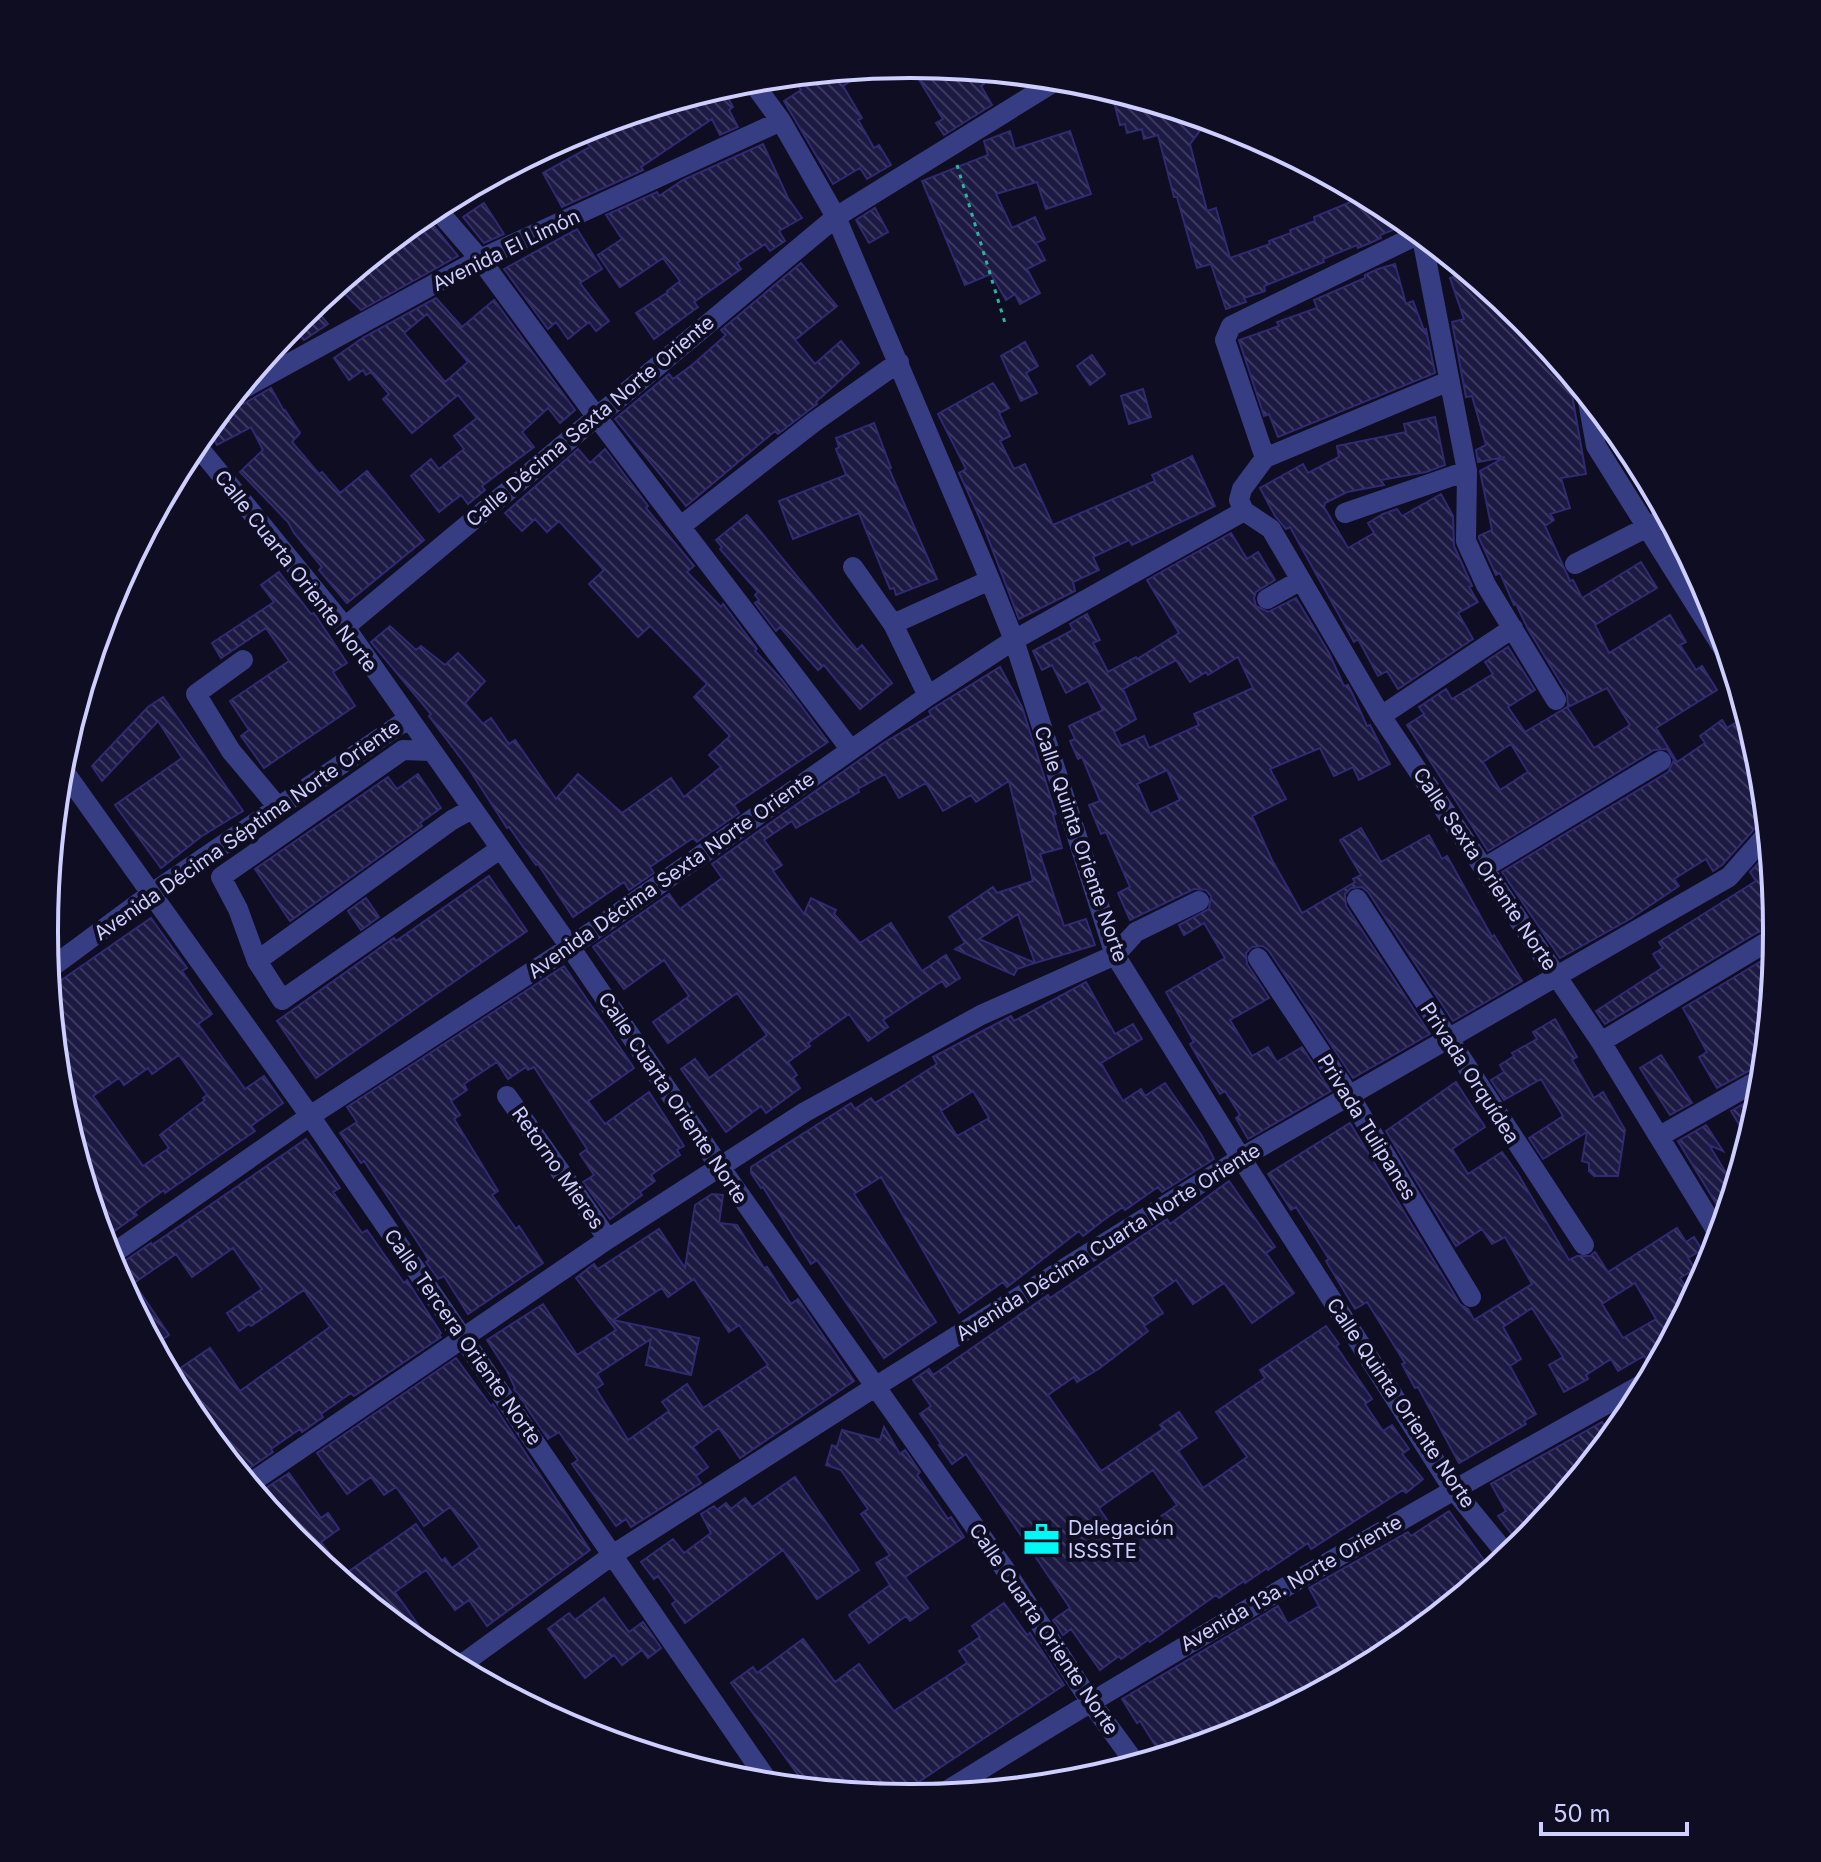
<svg xmlns="http://www.w3.org/2000/svg" width="1821" height="1862" viewBox="0 0 1821 1862" font-family="Inter,sans-serif">
<style>
.building{fill:url(#building-back-hatch);stroke:#302a70;stroke-width:2;fill-rule:evenodd}
.lines{fill:none;stroke-linecap:round;stroke-linejoin:round}
.path{stroke:#2cb59d;stroke-width:3;stroke-dasharray:4 6;stroke-linecap:butt}
.minor{stroke:#373d82;stroke-width:20}
.labels{text-anchor:middle;stroke-width:8;stroke-linejoin:round;paint-order:stroke}
.street-label{font-size:20px;fill:#ceceff;stroke:#0e0d22}
.poi-label{font-size:20px;fill:#ceceff;stroke:#0e0d22;text-anchor:start}
.rim{fill:none;stroke:#ceceff;stroke-width:4}
</style>
<defs>
<pattern id="building-back-hatch" width="6" height="6" patternUnits="userSpaceOnUse" patternTransform="scale(2)"><rect width="6" height="6" fill="#1c1943"/><path d="M-1 5l2 2M0 0l6 6M5-1l2 2" fill="none" stroke="#3c395f"/></pattern>
</defs>
<rect width="100%" height="100%" fill="#0e0d22"/>
<path class="building" d="M910,65l67,6 7,13 -3,2 11,19 -48,30 -8,-12 7,-4z
M872,68l-29,18 19,32 -4,2 16,28 5,-3 12,20 -24,14 -7,-11 -27,16 -49,-83 17,-11 -9,-14z
M722,87l11,20 -4,3 9,17 -18,8 -8,-16 -71,48 2,3 -81,37 -19,-34 47,-26 -11,-17z
M1111,91l97,29 -18,24 17,67 9,-3 14,50 40,-14 -1,-3 22,-8 -1,-3 25,-9 -1,-4 51,-21 27,15 16,13 -28,11 1,3 -11,5 -12,5 -1,-3 -34,14 1,3 -60,24 1,5 -21,7 2,4 -20,7 -15,-45 -14,4 -20,-71h-3l-16,-62 -14,4 -2,-10 -15,4 -2,-9 -5,1z
M1010,131l5,18 55,-18 21,63 -45,15 -9,-27 -41,12 16,34 23,-11 10,22 -9,4 9,17 -18,9 13,24 -20,11 -5,-10 -9,6 -15,-26 -26,11 -43,-104 66,-26 -4,-14z
M763,144l25,54 14,20 -23,13 6,10 -15,10 -5,-7 -28,19 4,6 -47,33 4,5 -44,32 -18,-26 32,-21 -1,-1 13,-10 -17,-23 -43,29 -22,-32 24,-16 -16,-24 51,-23 2,4 24,-16z
M484,203l20,31 -20,9 -21,-26z
M875,208l13,24 -19,11 -13,-23z
M424,214l34,42 -97,54 -24,-24z
M577,229l25,40 -22,14 29,38 -13,10 -7,-9 -21,17 -12,-17 -8,7 -44,-60z
M801,263l36,43 -42,34 20,24 26,-23 18,22 -43,39 1,2 -39,30 -3,-3 -89,75 -71,-87 54,-45 4,5 19,-14 34,-30 -5,-5z
M1395,264l11,40 7,-3 11,29 2,-1 9,44 -157,64 -9,-23 -5,2 -25,-76 40,-14 -2,-4 40,-14 -3,-8 51,-22v-3l13,-6z
M1466,272l58,47 44,53 18,102 -25,4 9,30 -20,6 4,6 -9,6 25,55 3,-1 9,18 59,-36 16,26 -62,37 14,28 61,-38 16,27 -6,3 16,25 6,-4 15,24 -61,38 21,34 28,-19 -5,-7 22,-16 5,8 8,-5 22,28 3,11 5,47 -8,12 1,4 -36,40 -9,6 -7,-12 -32,20 5,7 -49,33 -70,39 -58,-86 166,-100 6,-12 -7,-11 -13,1 -166,101 -81,-126 17,-11 -5,-7 27,-18 6,10 41,-25 -8,-12 23,-15 27,43 -27,17 17,25 42,-25 27,41 36,-23 -23,-37 -39,19 -1,-14 -39,-64 -12,-25 -2,1 -14,-32 -4,2 -17,-37v-2l13,-6 -12,-59 25,-14 -27,5 -2,-12 10,-5 -14,-49 -6,1 -14,-75 12,-3 -14,-41zM1511,744l17,28 -28,18 -17,-28z
M436,298l26,29 32,-27 81,110 -15,13 -12,-15 -26,24 12,15 -52,39 3,4 -17,14 -7,-9 -22,17 -28,-36 20,-17 8,10 25,-20 -10,-13 23,-18 -19,-23 -46,38 -29,-34 6,-5 -18,-22 -5,3 -3,-5 -14,10 -15,-22 30,-21zM427,314l41,48 -23,20 -41,-49z
M313,306l15,18 -24,16 -12,-14z
M1025,342l13,24 -12,7 11,20 -16,8 -20,-45z
M1092,355l13,19 -15,11 -13,-19z
M993,383l16,25 -10,5 11,23 -10,5 14,28 11,-5 28,61 102,-44 -3,-6 40,-19 23,50 -83,39 -3,-5 -36,17 6,13 -26,12 2,9 -56,28 -36,-94 -24,-52 7,-4 -28,-55z
M271,388l13,23 1,-1 15,23 -8,9 27,32 3,-2 18,21 27,-22 57,69 -77,63 -28,-33 3,-3 -28,-34 -6,-11 -48,-50 23,-22 -12,-23 -34,18 -9,-18 21,-25 14,2z
M1143,389l8,28 -22,7 -8,-28z
M1435,417l10,48 -19,7 -45,8 3,5 -37,7 -22,11 -1,4 24,41 26,-15 -6,-10 15,-9 14,-5 5,7 39,-22 12,22 1,30 18,40 -3,1 9,15 -20,11 15,26 -75,50 -11,-18 -9,5 -20,-37 -4,3 -64,-115 -4,2 -11,-13 -15,-28 43,-24 5,9 31,-16 -2,-11 69,-14 -2,-8z
M874,423l17,45 -2,1 48,110 -41,16 -2,-7 -4,1 -31,-76 -66,26 -14,-38 67,-26 -10,-26 3,-2 -3,-9z
M578,449l12,14 15,-14 43,57 -2,2 48,58 -7,6 34,35 2,-3 34,45 -2,2 27,29 46,62 -94,63 5,8 -42,29 -4,-4 -43,29 4,6 -25,17 -5,-8 -51,35 -35,-53 -2,1 -27,-38 -2,1 -38,-59 -40,-53 2,-2 -60,-72 19,-16 26,24 5,-4 24,19 13,-12 27,28 -20,22 18,21 8,-6 18,26 6,-4 41,59 22,-25 44,39 49,-35 13,19 37,-30 -12,-12 21,-19 -36,-39 13,-13 -57,-58 -12,11 -49,-53 15,-14 -45,-49 -12,11 -12,-13 -13,12 -17,-18z
M747,515l110,135 5,-5 30,38 -32,26 -36,-44 -6,5 -38,-43 -4,4 -21,-28 4,-3 -4,-5 3,-3 -38,-43 2,-2 -6,-7z
M1231,533l16,26 11,-7 17,28 -19,12 -2,6 2,8 12,6 28,-14 33,55 15,33 4,-1 4,8 15,33 3,-1 20,39 -31,16 -6,-13 -19,9 -14,-28 -50,21 16,30 -34,17 20,44 30,53 53,-31 -2,-3 8,-4 -21,-35 21,-12 20,34 48,-27 13,24 5,-3 45,81 2,-2 28,46 -69,40 -85,-129 -6,-5 -11,1 -6,6 1,12 84,128 -77,44 -84,-127 -6,-5 -11,1 -6,6 1,11 22,34 -39,22 22,36 16,-9 9,15 25,-15 29,44 -83,48 -12,-21 4,-3 -15,-24 -5,3 -14,-23 -16,-27 4,-2 -28,-50 59,-34 -21,-35 -20,12 -5,-10 30,-16 2,-13 -5,-6 -12,-1 -64,31 -12,-27 12,-6 -24,-55 -5,2 -12,-29 11,-4 -18,-44 -4,2 -8,-18 5,-2 -6,-13 34,-16 -15,-29 -22,12 -14,-28 -10,5 -9,-19 40,-21 -3,-6 17,-10 13,26 -7,3 15,29 28,-15 1,2 42,-26 -32,-53zM1238,657l15,31 -59,26 5,11 -50,23 -5,-12 -23,10 -7,-14 22,-13 -13,-30 53,-29 14,22 16,-10 2,3zM1167,770l13,30 -30,14 -13,-30z
M279,572l32,42 3,-1 33,50 -14,9 22,34 -91,62 -23,-32 8,-6 -19,-29 59,-40 -23,-33 -45,30 -9,-15 62,-41 -13,-17z
M1000,667l22,40 34,107 -3,1 9,33 -22,6 24,72 22,-7 9,26 -60,18 -17,-49 -39,25 56,24 -18,6 -3,6 -59,-26 10,-6 -16,-26 44,-30 4,6 36,-12 -24,-100 -33,21 -5,-7 -28,16 -17,-28 -27,15 -14,-24 -27,15 1,3 -63,36 -4,-7 -28,19 18,25 -9,6 31,43 7,-16 25,12 -2,4 26,29 31,-20 31,48 24,-16 14,23 -14,9 -4,-6 -59,39 5,7 -20,14 -19,-27 -41,29 2,3 -22,16 9,13 -4,3 7,10 -34,25 -5,-7 -35,26 -45,-63 14,-10 14,19 58,-43 -30,-42 -69,50 -15,-21 36,-26 -25,-36 -40,29 -31,-42 76,-53 11,15 42,-31 -10,-14 173,-122 46,-27 -2,-4 6,-4z
M163,697l80,114 -41,25 -41,32 -46,-63 67,-47 -24,-37 -56,60 -10,-15 56,-59z
M418,774l23,34 -21,15 2,3 -132,95 -35,-52 133,-92 9,12z
M1766,855l1,6 3,-5 7,71 -7,4 -12,1 -153,92 -9,-13 66,-43 -9,-14 10,-6 -4,-6 97,-61 -6,-9z
M489,876l38,55 -211,147 -39,-57 117,-83 2,3z
M366,898l13,19 -18,13 -13,-19z
M151,918l36,50 -5,3 30,43 -14,10 47,65 19,-13 19,27 -32,23 4,5 -90,62 -1,-3 -30,22 3,3 -34,24 -42,-139 -11,-112zM179,1055l28,40 -4,3 2,2 -45,35 9,13 -26,18 -50,-70 26,-18 5,7 24,-17 4,6z
M1763,960l10,16 -9,89 -8,2 -39,21 -18,-31 8,-5 -24,-44z
M564,966l70,102 -46,33 17,23 44,-32 35,54 -7,4 3,5 -29,20 4,6 -15,11 2,3 -32,24 -27,-37 11,-7 -14,-21 7,-5 -53,-82 -6,3 -2,-3 -18,12 -11,-17 -33,22 3,6 -16,11 9,14 -6,4 44,72 -6,4 24,34 3,-3 24,37 -75,51 -24,-38 -6,3 -12,-17 3,-2 -33,-51 -32,-48 -3,2 -21,-30 17,-11 -10,-15z
M1086,982l29,52 18,-10 9,15 -41,24 22,38 18,-12 4,7 20,-13 37,53 12,23 -52,33 -4,-5 -33,23 -2,-3 -18,12 -22,17 -4,-5 -72,56 -4,-5 -44,31 -78,-136 -27,17 82,128 -52,36 -67,-98 -6,4 -48,-77 -2,1 -10,-15v-6l100,-64 4,6 16,-11 4,5 23,-14 39,-25 -4,-7 78,-41 3,5zM973,1091l16,27 -32,18 -16,-25z
M1555,1019l22,38 -5,3 22,38 9,-6 22,38 -7,46h-24l-5,-5v-8l-7,-2 5,-29 -44,27 -14,-21 34,-22 -22,-37 -37,21 -13,-20 13,-8 -4,-7 14,-9 -2,-3 25,-14 -4,-7z
M1661,1055l31,48 -22,12 -30,-47z
M1456,1082l29,45 -33,22 16,25 34,-22 16,22 51,86 8,-4h13l5,-4 13,20 69,-44 9,14 8,-5 8,13 -14,8 7,11 -15,9 12,20 -38,72 -10,-14 -26,15 -7,-12 -25,16 2,4 -24,13 -15,-27 14,-8 -31,-49 -29,19 18,32 -11,7 26,48 -12,7 2,3 -67,39 -41,-76 -3,1 -13,-24 3,-1 -38,-61 -12,7 -29,-48 3,-2 -33,-52 -5,3 -23,-36 82,-51 110,181 8,5 6,11 58,-36 -27,-47 -13,7 -10,-15 -26,17 -70,-115zM1635,1283l21,36 -33,19 -21,-34z
M1761,1094l-1,6 -12,39 -17,-28z
M1706,1125l17,26 -14,-6 25,41 -9,32 -47,-77z
M306,1139l34,49 -7,4 29,41 5,-3 37,53 3,-3 34,53 -2,2 2,2 -87,59 -3,-3 -30,21 2,3 -21,15 -2,-3 -29,20 2,3 -32,22 -51,-62 -8,-15 11,-7 -14,-21 31,-21 30,43 90,-64 -26,-37 -53,36 -2,-2 -10,7 -12,-18 35,-24 -29,-41 -41,29 -16,-23 -42,29 35,52 -15,10 -41,-76 38,-26 1,2z
M1229,1181l46,66 -9,6 28,40 -42,30 -28,-40 -31,21 -17,-24 -24,17 11,16 -19,13 4,5 -48,37 -23,14 -3,-5 -26,18 53,76 62,-42 -3,-4 19,-13 18,26 -19,13 25,37 44,-31 -31,-45 49,-34 -5,-8 66,-44 13,18 -3,2 36,53 -7,5 18,27 9,-6 17,24 -7,5 21,25 -17,14 -3,-3 -92,59 -3,-6 -40,27 -1,-2 -22,15 -1,-2 -25,17 -3,-3 -66,47 -2,-2 -27,19 -2,-3 -19,14 -29,-41 -8,6 -10,-15 17,-12 -104,-154 -14,10 -13,-19 2,-1 -21,-30 11,-8 -18,-26 16,-11 4,6 115,-80 2,3 117,-79 3,5zM1153,1470l24,35 -54,38 -24,-35z
M712,1194l11,1 -4,28 18,2 27,43 3,-1 24,37 7,-5 56,82 -114,77 -21,-30 -26,19 15,20 -12,9 5,7 -70,44 -5,-8 -10,7 -44,-62 6,-4 -19,-28 -11,7 -34,-50 1,-1 -8,-17 -20,-31 56,-36 34,51 39,-25 -40,-52 18,-14 4,5 61,-40 26,39 10,-63zM694,1279l35,53 10,-7 29,40 -65,43 -16,-24 -25,18 7,9 -41,29 -32,-51 7,-5 -6,-10 54,-35 -5,26 45,10 8,-37 -86,-18 49,-32 6,9z
M456,1358l35,48 2,-2 97,146 -103,76 -18,-26 -14,10 -29,-40 -31,22 40,57 -4,4 -134,-110 -40,-49 32,-21 32,45 7,-5 11,16 -18,13 24,32 71,-50 26,37 3,-3 7,10 28,-21 -30,-40 -26,19 -28,-39 -12,8 -13,-18 -24,17 -30,-41z
M1602,1422l9,14 -90,110 -23,-30 8,-5 -15,-27z
M884,1427l16,27 5,-4 15,22 -3,3 31,44 3,-2 13,20 -59,40 23,31 -18,13 -4,-5 -37,27 -20,-28 41,-30 -14,-22 14,-8 -29,-41 7,-5 -27,-39 -15,-5 6,-20 5,2 5,-17 38,10z
M795,1477l64,93 -42,29 -34,-49 -98,73 -13,-19 4,-3 -18,-25 -4,3 -13,-17 32,-23 11,14 27,-20 -10,-19 13,-8 3,4 9,-7 5,6 14,-11 7,9z
M1449,1511l42,59 -99,82 -66,34 -4,-8 -67,40 3,5 -16,9 -80,24 -22,-35 -3,2 -15,-24 156,-93 10,18 31,-18 -10,-18 99,-56 3,4z
M604,1598l25,34 14,-10 18,26 -13,10 -6,-8 -20,15 -8,-10 -29,23 -37,-49 21,-16 6,7z
M1004,1603l23,32 3,-2 34,52 -153,102 -2,-3 -17,12 -85,-9 -76,-104 22,-16 4,6 46,-34 32,43 24,-18 35,47 73,-48 -8,-12 21,-14 -8,-11z"/>
<g class="lines">
<path class="path" d="M957,165l48,158"/>
<path class="minor" d="M751,80l30,41 55,96 154,363 24,60 101,315 126,203 212,331 55,67
M435,207l45,52 116,157 255,334
M237,392l243,-133 301,-138
M1587,396l9,50 133,212
M195,443l150,184 225,320 150,220 284,401 86,133 46,63
M1265,458l-40,-118 6,-14 180,-88h7l5,5 44,228 -1,70 20,44 70,115
M1244,511l27,18 110,187 220,326 118,193
M1244,511l-5,-11 3,-11 23,-31 184,-77
M1345,513l122,-42
M681,526l133,-104 85,-60
M1575,564l92,-47
M853,567l40,57 97,-44
M1267,599l34,-19
M893,624l35,72
M345,627l491,-410 223,-138
M243,660l-47,34 35,57 47,56
M1381,716l132,-88
M431,751l-28,-1 -182,127 17,32 19,52 25,39 218,-151
M61,767l249,349 460,668
M1484,868l177,-107
M1357,899l227,346
M1258,958l91,137 122,202
M257,961l195,-141 20,-11
M48,970l104,-77 256,-174
M1601,1042l164,-99
M507,1096l101,143
M1660,1136l102,-58
M108,1257l202,-141 260,-169 358,-251 86,-56 230,-129
M249,1484l359,-245 197,-127 176,-97 134,-60 21,-23 63,-31
M458,1667l156,-113 261,-167 366,-229 488,-281 38,-43
M940,1795c232,-145 469,-281 708,-414"/>
</g>
<defs>
<symbol id="office-bare" viewBox="-9 -9 18 18"><path d="M-6-3h4V-5.5h4V-3h4V5H-6ZM-1-4.5V-3h2v-1.5ZM-6 0V1H6V0Z" fill="#00f9f5" stroke="#0e0d22" stroke-width="2.5" paint-order="stroke"/></symbol>
</defs>
<g fill-rule="evenodd">
<use href="#office-bare" x="1016" y="1514" width="51" height="51"/>
</g>
<g class="labels">
<g class="street-label">
<text transform="translate(506 250) rotate(-26)" y="7">Avenida El Limón</text>
<text transform="translate(590 421) rotate(-40)" y="7">Calle Décima Sexta Norte Oriente</text>
<text transform="translate(296 571) rotate(52)" y="7">Calle Cuarta Oriente Norte</text>
<text transform="translate(247 830) rotate(-35)" y="7">Avenida Décima Séptima Norte Oriente</text>
<text transform="translate(1081 844) rotate(71)" y="7">Calle Quinta Oriente Norte</text>
<text transform="translate(1485 869) rotate(56)" y="7">Calle Sexta Oriente Norte</text>
<text transform="translate(671 875) rotate(-35)" y="7">Avenida Décima Sexta Norte Oriente</text>
<text transform="translate(1470 1073) rotate(57)" y="7">Privada Orquídea</text>
<text transform="translate(673 1098) rotate(56)" y="7">Calle Cuarta Oriente Norte</text>
<text transform="translate(1367 1127) rotate(58)" y="7">Privada Tulipanes</text>
<text transform="translate(558 1168) rotate(55)" y="7">Retorno Mieres</text>
<text transform="translate(1108 1242) rotate(-32)" y="7">Avenida Décima Cuarta Norte Oriente</text>
<text transform="translate(463 1337) rotate(55)" y="7">Calle Tercera Oriente Norte</text>
<text transform="translate(1401 1403) rotate(56)" y="7">Calle Quinta Oriente Norte</text>
<text transform="translate(1291 1583) rotate(-30)" y="7">Avenida 13a. Norte Oriente</text>
<text transform="translate(1044 1629) rotate(56)" y="7">Calle Cuarta Oriente Norte</text>
</g>
<g class="poi-label">
<text x="1068" y="1535">Delegación<tspan x="1068" dy="23">ISSSTE</tspan></text>
</g>
</g>
<path d="M0 0H1821V1862H0ZM910 78H911A852 852 0 0 1 1763 930V932A852 852 0 0 1 911 1784H910A852 852 0 0 1 58 932V930A852 852 0 0 1 910 78Z" fill="#0e0d22" fill-rule="evenodd"/>
<path class="rim" d="M910 78H911A852 852 0 0 1 1763 930V932A852 852 0 0 1 911 1784H910A852 852 0 0 1 58 932V930A852 852 0 0 1 910 78Z"/>
<path d="M1541 1822v12h146v-12" fill="none" stroke="#ceceff" stroke-width="4"/>
<text x="1553" y="1822" font-size="24" fill="#ceceff" stroke="#0e0d22" stroke-width="6" paint-order="stroke">50 m</text>
</svg>
